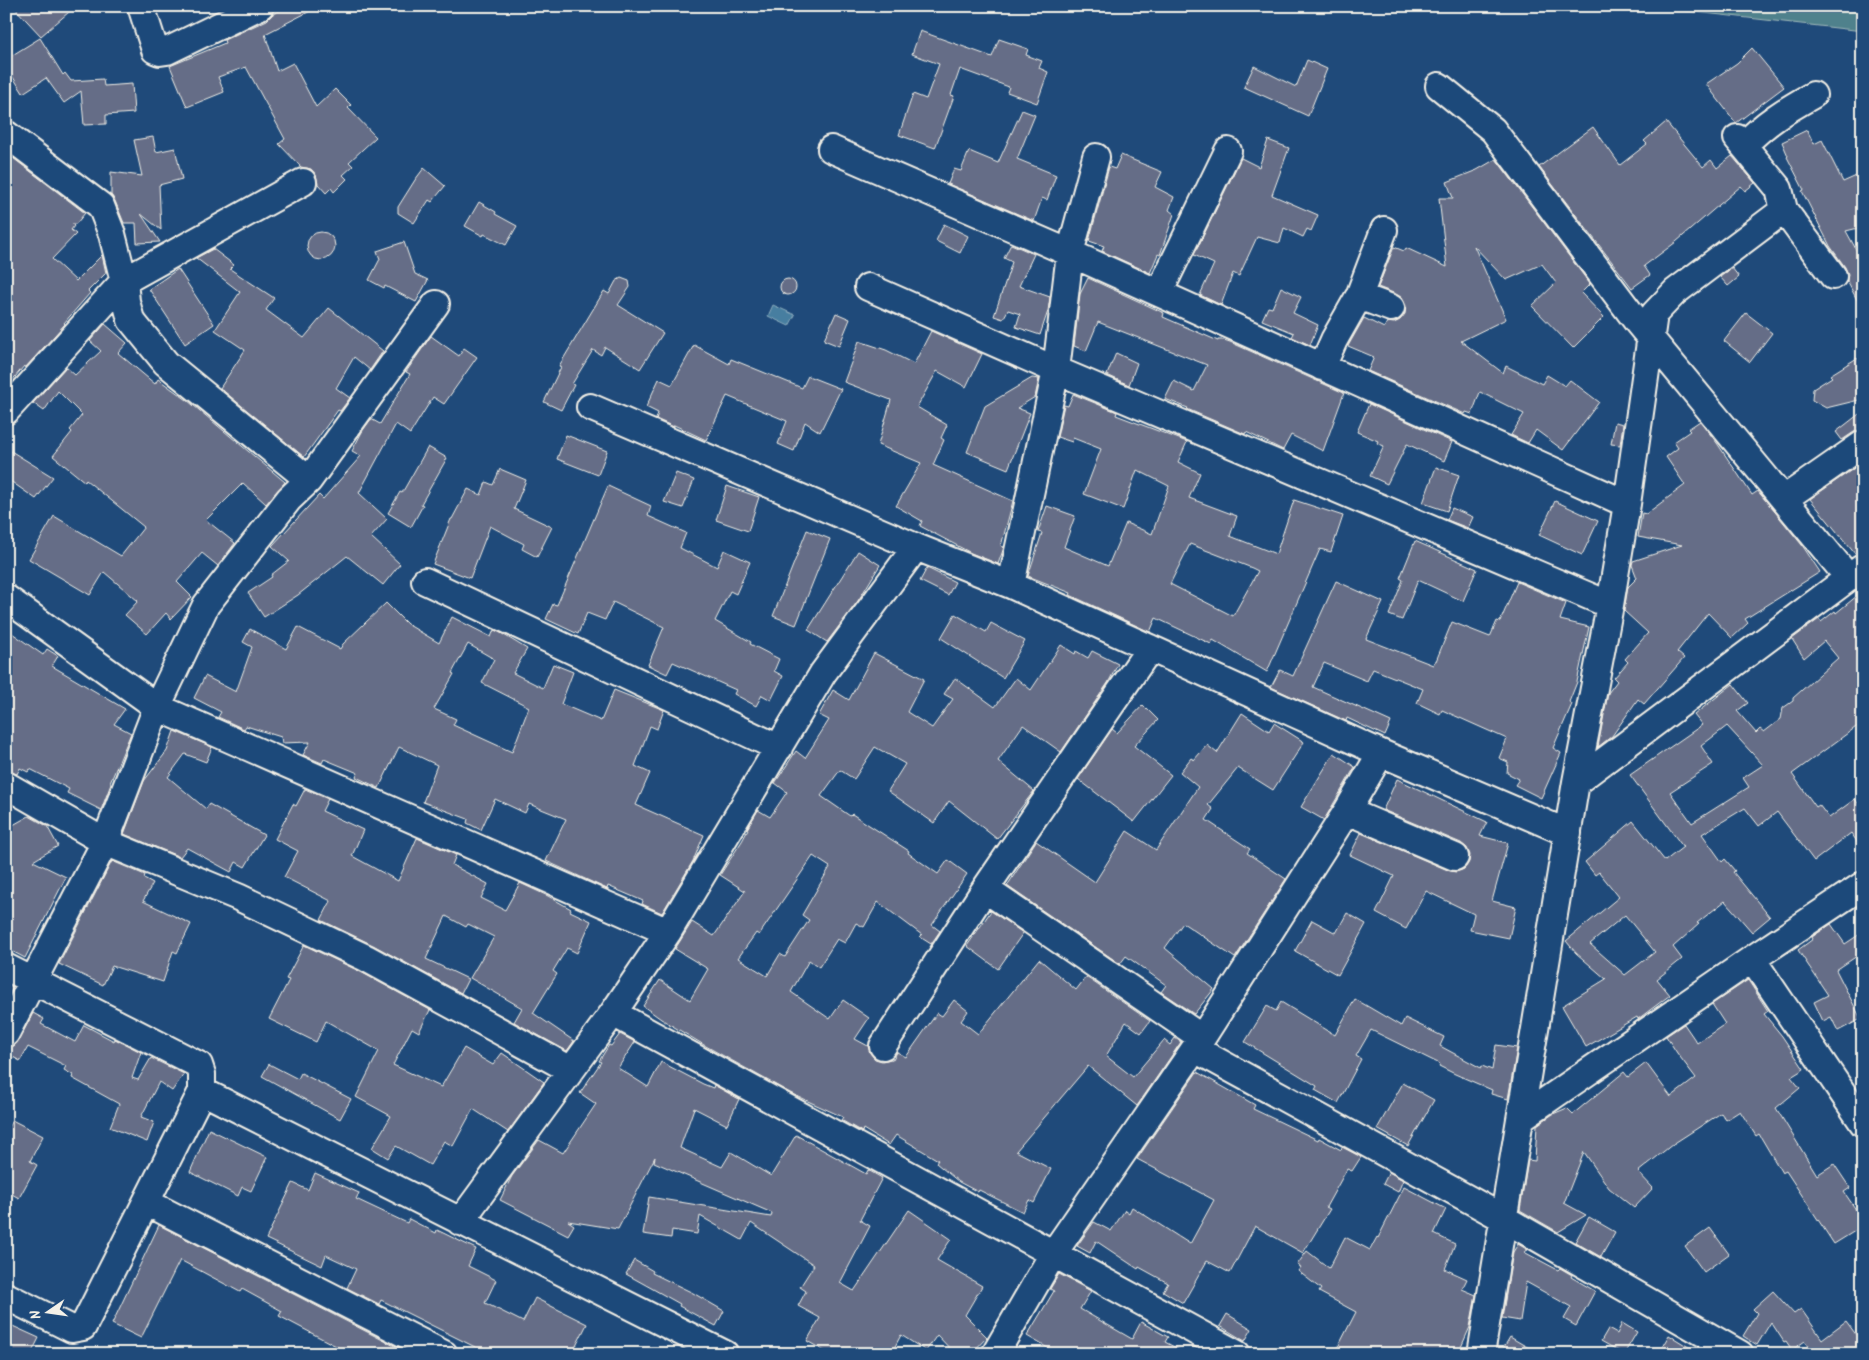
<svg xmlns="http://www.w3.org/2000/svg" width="1869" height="1360" viewBox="0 0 1869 1360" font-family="Kalam,sans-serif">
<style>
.green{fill:#4f818c;stroke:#a2b9ba}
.water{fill:#467ea0;stroke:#8cacbd}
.building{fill:#656d87;stroke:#f4f1e8;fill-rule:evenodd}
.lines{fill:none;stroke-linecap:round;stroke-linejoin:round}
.minor-casing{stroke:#f4f1e8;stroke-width:30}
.minor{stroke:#1f4a7a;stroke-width:26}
</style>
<rect width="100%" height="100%" fill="#1f4a7a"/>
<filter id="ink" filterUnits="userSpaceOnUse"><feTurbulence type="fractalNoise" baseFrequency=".02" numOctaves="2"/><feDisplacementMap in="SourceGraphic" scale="10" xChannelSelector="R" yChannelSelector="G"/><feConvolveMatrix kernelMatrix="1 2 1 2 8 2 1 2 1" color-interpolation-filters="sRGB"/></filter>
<g filter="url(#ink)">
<path class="green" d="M1642,6h221v25z"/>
<path class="water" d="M773,305l22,10 -6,11 -21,-10z"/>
<path class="building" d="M13,6h63l-35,30z
M288,6h32l-55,28 12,37 16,-8 23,44 19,-18 16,16 -3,3 28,29 -27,25 4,4 -10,9 4,4 -13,13 -3,-4 -5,5 -8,-9 -2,-9 -5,-6 -10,-2 -22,-23 6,-5 -39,-72 -28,10 6,15 -37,15 -17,-41 55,-23 -1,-3 43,-20 6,-6z
M920,31l72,26 7,-18 29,10 -2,6 16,6 -3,7 9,4 -11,31 -30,-11 2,-5 -49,-18 -9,26 3,1 -19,52 -36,-13 14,-41 13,5 13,-35 -27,-10z
M40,38l23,37 2,-2 6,8 32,-2 1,7 28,-2 2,29 -28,2v9l-22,1 -3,-34 -17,12 -18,-25 -23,15 -17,-27v-7z
M1752,48l32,39 -48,36 -30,-39 31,-21z
M1307,60l20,9 -19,47 -64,-29 10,-21 42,21z
M1022,110l13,5 -18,44 39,16 -9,25 -5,-2 -8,23 -86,-37 6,-15 7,2 8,-20 29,12z
M1666,122l37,45 8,-7 6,8 15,-12 23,27 -10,8 -4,-5 -65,56 -32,24 6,9 -18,13 -93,-121 54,-40 27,38 27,-21 -3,-3z
M1807,130l7,14 8,-4 21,42 20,-9v50l-6,2 1,3 -12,3 17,31v49l-16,-30 1,-7 -3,-7 -15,-21 -28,-55 2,-1 -17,-33 1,-1 -6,-14z
M153,137l3,15 19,-4 7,31 -23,6 2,45 -20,-16 19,28 -23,1 -1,-20h-12l-9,-22 -4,-6v-23l31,4 -8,-36z
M1268,140l21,8 -17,47 46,20 -7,16 -4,-2 -4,8 -19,-9 -4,15 -23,-6 -18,39 -6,-3 -12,32 -21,-10 14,-31 -20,-9 47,-97 18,9z
M1121,155l41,17 -7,15 19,10 -5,13 5,4 -14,41 -2,-1 -8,19 -48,-22 2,-5 -15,-5 20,-74 6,2z
M13,158l72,55 -9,11h-4l2,2 -3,4 5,4 -24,25 24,22 26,-26 4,18 -18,18 2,2 -26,30 1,1 -40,44 -1,-2 -18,22v-223z
M1496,159l94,125 -9,9 23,24 -31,31 -41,-42 24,-23 -14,-19 -36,16 -32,-34 32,73 -45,22 42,32 3,-7 36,18 5,-9 18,11 5,-6 29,22 -36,48 -27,-20 -8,13 -17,-8 13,-21 -44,-22 -8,22 -6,-2 -1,2 -97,-43 6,-14 -26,-11 16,-28 20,10 3,-6 7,1 6,-3 5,-6 1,-8 -4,-8 -6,-4 -18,-7 16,-40 10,4 2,-3 41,19 -8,-69h14l-6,-16 30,-12z
M424,168l21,18 -13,16 -3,-2 -15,23 -16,-10v-6l17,-27z
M479,202l17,10 -1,2 22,12 -11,19 -22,-11 -1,2 -18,-10z
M944,224l24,12 -8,17 -24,-12z
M307 246a14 14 0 1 1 28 0a14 14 0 1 1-28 0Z
M404,242l11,32 13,6 -12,22 -31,-16 -1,2 -15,-8 11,-21 -3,-8z
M1011,244l23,10 -15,32 31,11 -2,14 -8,24 -24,-8 4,-13 -12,-4 -5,9 -9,-3 18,-54 -8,-4z
M213,249l21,16 -4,4 44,29 -8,12 38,28 25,-30 54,43 -13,19 -16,-13 -18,31 14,10 -10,13 -2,-1 -34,47 -84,-69 25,-38 -30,-20 25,-38 -44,-34z
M1732,268l7,9 -11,9 -8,-9z
M178,269l36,55 -29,20 -36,-55z
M621,278l8,3 1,6 -12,18 45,28 -23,36 -35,-22 -4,8 -8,-5 -21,34 2,1 -13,25 -17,-8 17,-35 -2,-1 45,-75 5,3 7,-13z
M1088,278l76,35 -1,4 55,24v-1h6l6,2 114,51 -21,58 -32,-16 -8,15 -37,-18 -1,2 -58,-25 1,-1 -23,-9 9,-18 20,10 13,-26 -109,-43 -12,29 -12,-5 6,-52z
M780 287a8 8 0 1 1 16 0a8 8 0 1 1-16 0Z
M1281,287l20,10 -8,16 25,12 -8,20 -18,-8 2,-4 -32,-13 6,-13 4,1z
M836,313l14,6 -11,27 -15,-6z
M1746,313l26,20 -22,29 -26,-21z
M105,324l22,19 -9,10 37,31 3,-5 29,21 98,82 -19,22 -23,-21 -37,37 29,23 -17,23 -16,-13 -25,29 15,15 -21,22 -5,-6 -19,21 -22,-19 13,-14 -34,-29 -14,23 -61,-36 25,-43 67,40 23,-29 -58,-47 -1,2 -32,-26 19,-24 -2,-2 12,-15 -24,-24 -14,20 -11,-8 33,-36 9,8 26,-24 -11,-10z
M931,331l51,23 -16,33 -29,-16 -20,36 30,18 -6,13 3,2 -11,25 80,36 -12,45 3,1 -2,6 -4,11 -27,-11 -51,-27 2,-5 -26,-15 25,-43 -43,-18 13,-45 -47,-18 15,-41 27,9 28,14z
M431,336l28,20 5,-8 13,9 -33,47 -11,-7 -23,37 -14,-10 -37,69 28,26 -16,18 29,27 -17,21 -36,-29 -49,39 -34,22 -16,-24 24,-16 -1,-2 18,-14 -17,-15 47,-51 4,4 38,-43 -9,-5 11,-21 8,-11 9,5 30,-50 -4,-2z
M694,345l35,19 2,-5 71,29 6,-12 33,13 -21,43 -15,-10 -11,29 -16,-7 9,-23 -60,-25 -21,44 -32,-15v2l-18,-8 2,-6 -12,-6 13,-28 13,6z
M1116,353l21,10 -8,22 -22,-10z
M1857,358l6,8v33l-37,9 -14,-8 1,-11 19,-12 -2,-2z
M1032,378l7,1 -4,18 -18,11 13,5 -22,56 -41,-17 18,-46z
M1073,394l44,18 -1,3 71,27 -9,20 22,11 -11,25 48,18 -7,20 46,18 18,-54 49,16 -12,36 -11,-3 -53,123 -54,-32 -2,4 -55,-26 -6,14 -80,-37 1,-2 -43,-17 14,-43 -4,-1 9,-26 28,10 -11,31 44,19 18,-43 26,11 17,-48 -32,-16 -14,39 -39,-15 17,-45 -28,-11 -1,4 -15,-5 7,-32 4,1zM1190,544l62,24 6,3 -25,45 -63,-32z
M1369,404l83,38 -8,19 -37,-17 -20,40 -17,-8 14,-30 -7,-3 1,-2 -21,-9z
M1863,411v18l-9,3 -12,8 -6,-8z
M1700,421l17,22 35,52 6,-4 44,54 18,27 -75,47 3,4 -16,15 -24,-25 -31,39 7,6 -40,46 -6,-5 -26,37 -14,11 10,-54 9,-12 -3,-3 14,-16 -3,-3 23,-26 -24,-22 4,-24 9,-9 -5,-13 1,-4 49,-16 -44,-8 4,-24 4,1 39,-29 -19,-28 12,-9 -4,-6 16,-11 -2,-2z
M1615,422l8,2 -3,21 -9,-1z
M566,435l41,16 -9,24 -41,-16z
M428,447l19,11 -26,46 2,1 -12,22 -23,-14 12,-21 2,1z
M6,448l47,29 -17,22 -30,-21z
M1863,462v91l-7,2 -46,-56z
M1436,467l23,8 -12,36 -24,-8z
M500,469l26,11 -12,29 38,18 -15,30 -15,-8 2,-5 -34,-18 -20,52 -37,-14 18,-45h1l16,-30 13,6 5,-13 7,3z
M676,473l18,7 -11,28 -19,-6z
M608,486l43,20 -3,10 38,17 -6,15 37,19 7,-17 26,12 -14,32 -6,-3 -15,30 36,21 -1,2 29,15 -5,12 9,5 -12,24 -9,-5 -6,11 -22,-12 2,-4 -63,-28 -6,12 -19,-9 16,-38 -51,-25 -8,18 -18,-7 -9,21 -32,-15 7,-15 4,1z
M727,486l32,11 -11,34 -32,-11z
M1555,501l43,20 -16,34 -43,-20z
M1452,508l21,9 -5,11 -21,-8z
M807,530l23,9 -34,86 -23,-9z
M1415,541l62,28 -14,32 -45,-21 -16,40 -13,-5 14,-35 -3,-2z
M858,551l22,14 -22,36 -31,41 -19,-12z
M927,568l28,14 -7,13 -28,-14z
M1336,581l47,21 -17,37 67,26 2,-4h1l16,-39 38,15 7,-16 3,1 17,-40 49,21 -6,17 29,7 -12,55 -8,20 3,2 -19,44 8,5 -20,45 -26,-13 4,-6 -12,-6 1,-11 -9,-4 8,-19 -65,-29 -2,4 -23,-11 6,-14 -50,-20 -6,12 -43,-18 -11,24 78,35 -6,14 -38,-18 -1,3 -75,-34 9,-17 13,6z
M1863,591v131l-71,52 24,33 3,-2 10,13 26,-19 8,11v40l-12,-17 -37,28 -37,-49 -18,14 -14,-18 -43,26 20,28 3,-3 10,12 -2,1 37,45 -18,15 -27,-31 -28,22 2,1 -26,23 9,12 -25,20 13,16 -32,24 -1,-2 -51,30 -24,-41 44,-27 -30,-26 -10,-12 53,-44 -20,-25 -4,3 -10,-13 48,-41 32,40 18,-14 -53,-72 72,-50 -8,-10 39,-31 15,19 -11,8 19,22 4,-4 4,3 17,-13 2,-11 10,-7v-3l45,-40 -14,-17 -20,17 -12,-19 27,-20 2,3 14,-11 1,2zM1727,726l36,39 -20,13 6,9 -57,36 -22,-31 43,-28 -12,-18zM1625,915l30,37 -30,23 -35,-31z
M386,603l21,21 32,19 13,-26 39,20 3,-7 5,2 28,17 -14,24 30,15 10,-24 20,8 -12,32 40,17 13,-31 50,20 -7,19 -7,-3 -15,40 15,7 -14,32 68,30 -11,26 -31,52 -20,-9 1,-3 -35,-15 -1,3 -61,-28 20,-42 -37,-15 -4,9 -30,-14 -14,31 -14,-7 1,-4 -45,-17 14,-37 -38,-18 -20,41 -23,-11 2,-4 -34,-14 -2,4 -19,-8 7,-13 -28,1 -1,-6 -35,-11 -2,3 -26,-12 3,-5 -27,-14 11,-22 31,16 16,-45 -9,-5 7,-13 36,20 12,-22 42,22 3,-5zM468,644l26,15 -12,24 47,24 -17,45 -59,-27 3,-6 -22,-10 20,-35 -2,-1z
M955,614l31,18 5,-9 34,18 -22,37 -62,-40z
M12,633l31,22 4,-6 11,7 -6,10 73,43 -11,15 17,9 -21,50 1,1 -10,26 -34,-17 2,-4 -39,-20 -2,3 -8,-4 -3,6 -11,-4v-129z
M1061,645l14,9 1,-3 12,7 4,-7 26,13 -10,19 -47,69 -38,-27 -25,36 36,30 -37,48 -48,-38 -15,22 -46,-32 17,-27 -30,-17 -21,32 -14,-9 -19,26 29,20 2,-2 57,37 -1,2 30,21 10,-14 19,14 -35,51 8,6 -9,13 -11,-7 2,-2 -44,-33 -14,25 -8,-4 -11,20 -8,-4 -18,28 -10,-7 -18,32 39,27 13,-19 26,18 -14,21 13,7 2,7 5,6 7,2 9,-2 2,1 4,-8 9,5 31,-44 5,3 12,-16 14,11 -7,10 17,13 61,-75 37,31 10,-13 64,44 -9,12 -15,-11 -20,34 27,21 31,-37 6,5 5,-7 6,4 -44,64 -49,-40 -72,85 35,18 -17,34 -5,-3 -6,12 -44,-22 -1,2 -19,-10 -23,-19 2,-3 -42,-25 -7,10 -26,-16 -1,3 -21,-12 2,-3 -53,-24 -86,-48 -43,-26 -18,-13 17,-26 30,20 18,-31 -33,-20 17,-27 22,14 31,-45 -25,-16 22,-34 6,-11 -1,-1 11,-19 12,7 17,-25 -12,-9 21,-32 9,7 24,-38 -10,-5 14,-25 16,10 25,-47 50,26 -17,33 25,16 21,-29 -9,-5 11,-16 40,29 21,-29 15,12zM813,856l17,11 -28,48 7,5 -24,37 -5,-3 -13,22 -29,-18 18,-25 3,2z
M1143,705l15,15 -24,26 37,29 -37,47 -56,-43 34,-50 5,4z
M1242,713l27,18 5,-8 30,19 -31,48 -35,-22 -30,37 5,4 -7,11 44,29 -3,4 39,26 -51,79 -52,-35 -18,25 49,41 -20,25 -33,-22 5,-7 -40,-29 -6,8 -113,-78 29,-45 59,41 32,-51 29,19 42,-63 -18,-15 11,-14 3,2 13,-15 10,8z
M174,731l38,16 -6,15 -21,-8 -17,23 38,32 3,-5 55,31 -19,32 -9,-5 -5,10 -44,-24 -7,9 -56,-23 20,-53 23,-30z
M1334,753l21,14 -31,53 -23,-13z
M1397,779l90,43 -7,14 28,7 -16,58 24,6 -7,31 -39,-8 4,-16 -48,-23 -20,38 -30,-16 18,-37 -44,-21 11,-22 89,38 6,1 8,-3 5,-7 1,-7 -3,-7 -6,-5 -78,-33z
M305,789l23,10 -6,12 41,19 -11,26 46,25 19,-43 39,17 -4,10 36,19 -7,14 24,12 15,-27 28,13 23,13 -1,2 21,10 -14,32 -10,-5 -14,23 4,3 -24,39 41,28 -7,10 -53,-29 8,-14 -52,-30 24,-41 -26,-13 -2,3 -20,-11 -20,43 42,20 -7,14 -88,-48 -52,-25 10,-19 -47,-24 14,-26 -23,-12 18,-35 3,2z
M29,816l18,10 11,20 -25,15 33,16 -41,81 -19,-10v-119z
M112,861l33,14 -1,3 9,5 -10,18 48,23 -14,29 -4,-2 -10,31 -51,-16 -9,19 -44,-21z
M991,911l32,22 -25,36 -31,-23z
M1347,913l19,11 -28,51 -43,-24 17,-31 24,13z
M1831,924l14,20 18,-12v20l-27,18 25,49 -23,12 -7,-14 -8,4 -9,-19 14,-7 -30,-45 15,-11 -1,-2z
M304,945l55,26 71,39 -11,22 -7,-4 -19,37 48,22 23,-39 29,17 9,-12 42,29 -36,50 -35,-23 -20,37 -9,-5 -14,24 -34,-19 -8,12 -16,-10 19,-32 -35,-19 23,-46 -53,-30 -10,21 -47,-23 20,-39 -3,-1z
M1748,980l20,31 -4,3 18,22 22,33 -13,8 9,11 -24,20 41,67 17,-11 16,24 -6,4 19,28v6l-29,18 -48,-73 -4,2 -23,-39 -3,2 -16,-25 -14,9 -5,-7 -48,31 -35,28 15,16 -19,20 -25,-20 -25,-36 -20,51 22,12 -28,17 -38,-22 8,-50 7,1 2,-36 16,-11 14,-6 6,6 51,-42 4,5 18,-14 25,34 25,-19 -19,-25 -11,-17 18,-12 13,19 28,-19 -13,-20z
M6,984l7,3 -7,13z
M1355,999l46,27 4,-8 39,19 -4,9 41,22 1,-2 10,4 4,-25 21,3 -9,51 -17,-5 1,-4 -37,-16 -16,-8 1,-2 -69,-34 -15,26 5,3 -23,44 -23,-13 2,-4 -72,-44 22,-36 9,5 5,-9 54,33z
M33,1013l11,6 -3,5 34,18 9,-17 30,16 1,-2 26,13 -9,26 6,2 13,-22 33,16 -12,17 -13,-9 -18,35 13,5 -7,20 -37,-15 9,-23 -47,-26 1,-3 -9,-5 2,-4 -38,-19 -8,14 -14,-8v-5l8,-2 5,-6z
M620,1034l15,8 -17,26 30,19 13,-25 42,22 10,4 1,-3 25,14 -12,26 -33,-17 -14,40 42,19 9,-15 40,24 25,-41 70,39 2,-4 14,8 -22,42 10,6 -30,57 14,8 55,-81 42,29 -14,21 45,26 -17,29 22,22 -16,17h-16l-18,-19 -11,16 -25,-16 -10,19h-61l-23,-13 13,-23 -22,-12 8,-15 -6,-4 14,-22 -63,-42 -9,17 -42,-24 -3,18 -25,-4 -1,8 -28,-4 6,-37 122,20 1,-4 -118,-51 1,-5 -37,72 -50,-8 6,4 -6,10 -68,-35 12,-24 27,-36 24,13 33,-49 -16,-11 21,-31 -2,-1 10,-16 2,1z
M269,1064l29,15 3,-6 50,26 -11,20 -78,-43z
M1197,1072l58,33 -2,4 65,31 1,-2 22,12 1,-3 19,10 -9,14 -5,-2 -21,38 4,2 -27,44 -48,-27 -25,47 -23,-12 -24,42 -20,-12 5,-8 -29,-16 -1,2 -42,-28 -6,12 -13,-7 17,-24 17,9 14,-21 4,3 3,-6 58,37 24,-44 -77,-41z
M1403,1083l31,17 -26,46 -31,-17z
M12,1120l31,16 -13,25 7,4 -18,33 -13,-7v-59z
M209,1129l58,28 -16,34 -9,-4 -4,9 -48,-24z
M1389,1172l14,8 -5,12 -15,-8z
M315,1173l44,20 -3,6 51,24 2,-4 27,14 1,-3 39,19 -8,17 28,14 -11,23 38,19 12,-24 52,26 -15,30h-83l-108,-54 -2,4 -32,-16 9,-19 -30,-14 -4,11 -56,-27 27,-56 15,7z
M1404,1187l42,22 -12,25 21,10 -10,25 22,10 -5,10 14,6 -6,32 -12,27h-112l-9,-5 19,-37 -37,-20 2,-3 -23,-18 3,-4 -4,-2 10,-14 22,17 16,-31 25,13 7,-13 1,1z
M1589,1217l26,15 -14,25 -26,-15z
M159,1225l251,129h-75l3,-7 -59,-31 3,-5 -40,-22 -2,3 -60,-32 -39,78 -29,-14z
M1710,1228l19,26 -25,18 -19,-26z
M1518,1244l10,6 -4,2 34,18 2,-2 12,7 -1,2 24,14 -19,35 -12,-7 7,-12 -45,-25 -6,39 -18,-3 11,-66z
M634,1260l19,11 -1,2 41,20 31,18 -8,15 -37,-20 1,-2 -54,-30z
M1059,1274l32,17 -11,18 52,30 9,-17 27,15 -3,5 22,12h-129l-31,-18 27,-45 -4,-2z
M1773,1291l21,23 7,-5 21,30 24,-18 17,23v10h-61l8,-6 -5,-7 -13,9 -6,-9 -2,1 -13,-20 -14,23 -14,-9 14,-23 -4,-4z
M1227,1314l25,15 -7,12 -25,-15z
M6,1323l33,15 -8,16h-25z
M1622,1323l15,9 -13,22 -23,-13 7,-12 9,5z
M1669,1335l31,19h-42z
M1510,1337l29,17h-39z"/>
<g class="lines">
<defs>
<path id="minor" d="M141,6l14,44 5,2 7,-1 93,-45
M1439,86l54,44 145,193 210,254
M6,134l95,72 11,28 12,47 2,20 5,19 35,43 143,117 -20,19 -83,106 -49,102 -52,135 -99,191
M1737,138l42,51 5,21
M1744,145c21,-22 42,-35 69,-50
M831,149l239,104 557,251
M868,287l188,83 554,235
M1159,293l69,-142
M1359,296l32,12
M1322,367l12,-27 25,-44 25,-66
M590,407l326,140 95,38 370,168 187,80
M6,411l118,-130 179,-99
M309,480l127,-176
M1784,499l79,-55
M425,581l354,167
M1011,585l45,-215 14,-117 26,-96
M6,598l151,109 511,225
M1576,782l286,-214
M6,785l99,57 133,55 128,61 205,112
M1347,811l108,46
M985,889l217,149
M1752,959l111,164
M6,967l193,98 3,9v17
M613,1013l624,341
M883,1046l102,-157 165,-241
M1195,1049l308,169 237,136
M1521,1118l231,-159 111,-74
M146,1202l298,152
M460,1222l153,-209 55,-81 155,-259 93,-126
M6,1296l66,33 11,-2 119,-236 523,263
M995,1354l58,-100 149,-216 145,-227 34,-58
M1481,1354l95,-572 34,-177 17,-101 27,-190 21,-22 109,-82 49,66"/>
</defs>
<use href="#minor" class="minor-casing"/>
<use href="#minor" class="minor"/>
</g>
</g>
<rect width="1869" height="1360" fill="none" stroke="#1f4a7a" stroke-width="25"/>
<rect x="12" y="12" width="1844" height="1335" fill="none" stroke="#f4f1e8" stroke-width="2" filter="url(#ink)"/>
<g transform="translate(48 1312) rotate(257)" stroke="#1f4a7a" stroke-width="4" paint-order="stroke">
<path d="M0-4L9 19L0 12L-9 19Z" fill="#f4f1e8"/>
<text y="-8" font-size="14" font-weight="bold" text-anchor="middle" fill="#f4f1e8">N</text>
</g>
</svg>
